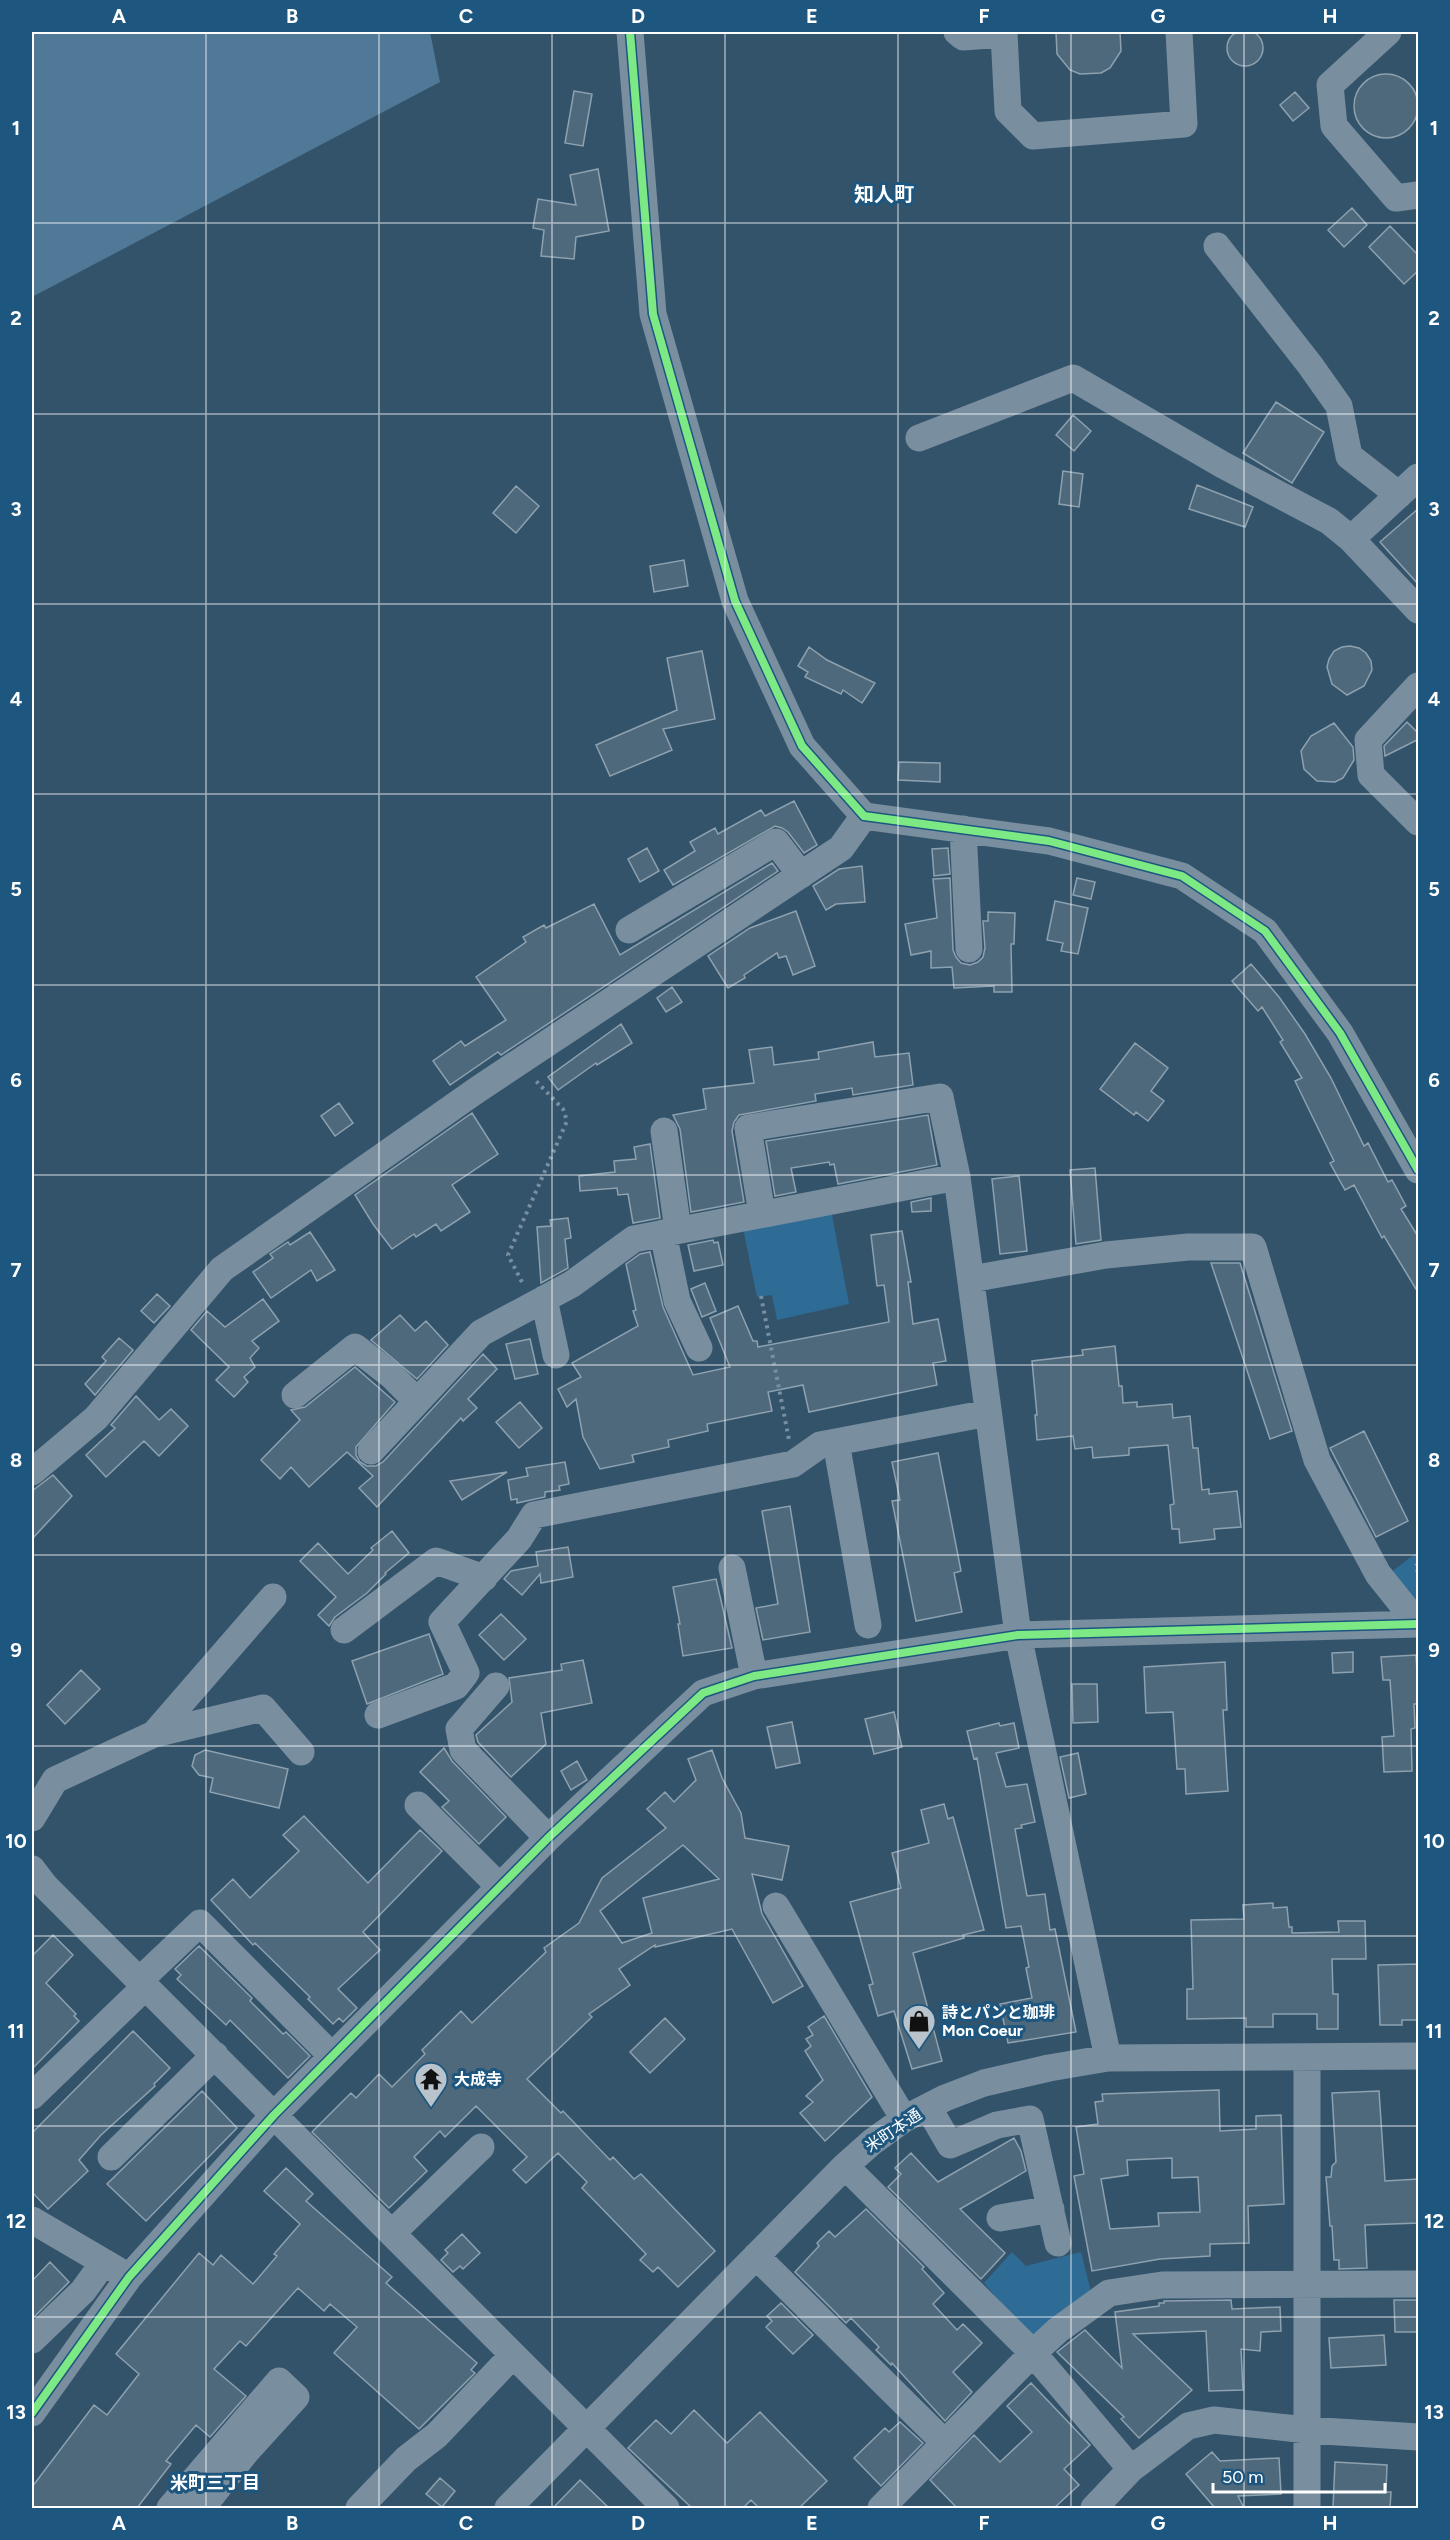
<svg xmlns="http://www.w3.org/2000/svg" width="1450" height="2540" viewBox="0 0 1450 2540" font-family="Figtree,'Noto Sans JP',sans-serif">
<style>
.green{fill:#2e6c96}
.water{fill:#507997}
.building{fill:#4f697c;stroke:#8da1af;stroke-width:1.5;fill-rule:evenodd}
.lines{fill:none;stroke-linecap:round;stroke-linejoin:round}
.path{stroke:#798fa0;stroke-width:4;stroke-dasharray:3 4.5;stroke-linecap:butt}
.minor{stroke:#798fa0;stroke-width:27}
.cycleway-casing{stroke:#1d5780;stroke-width:11}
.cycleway{stroke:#7ce984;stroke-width:8}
.grid{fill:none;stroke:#fff;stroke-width:1.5;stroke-opacity:0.55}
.labels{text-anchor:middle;stroke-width:6;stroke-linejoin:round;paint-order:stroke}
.poi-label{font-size:16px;font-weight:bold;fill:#fff;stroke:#1d5780;text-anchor:start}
.street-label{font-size:16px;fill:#fff;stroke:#1d5780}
.neighbourhood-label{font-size:18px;font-weight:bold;fill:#fff;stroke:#1d5780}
.quarter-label{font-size:20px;font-weight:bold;fill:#fff;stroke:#1d5780}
.neatline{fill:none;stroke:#fff;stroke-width:2}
.grid-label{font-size:20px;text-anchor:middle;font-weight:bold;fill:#fff}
</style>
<rect width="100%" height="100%" fill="#33536a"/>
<path class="green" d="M831,1210l18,94 -72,16 -5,-25 -15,2 -14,-69z
M1418,1552v58l-27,-38z
M1012,2252l14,14 55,-14 10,40 -59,47 -48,-56z"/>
<path class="water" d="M32,32h398l10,50 -408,215z"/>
<path class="building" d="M1227 48a18 18 0 1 1 36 0a18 18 0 1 1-36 0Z
M1056,32h64l1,19 -11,17 -9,5 -21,1 -10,-4 -13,-16z
M1354 106a32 32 0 1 1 64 0a32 32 0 1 1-64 0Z
M574,91l18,3 -9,52 -18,-3z
M1295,92l14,16 -16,13 -13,-16z
M598,169l11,62 -33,6 -2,22 -33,-3 3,-26 -11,-2 5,-29 38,6 -6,-30z
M1352,208l15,17 -23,22 -16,-17z
M1390,226l29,30v14l-15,14 -35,-37z
M1276,402l48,30 -32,51 -49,-30z
M1073,415l18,16 -17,20 -18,-16z
M1063,471l20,3 -4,33 -20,-3z
M1197,485l56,22 -8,20 -56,-18z
M516,486l23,20 -23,27 -23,-20z
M1419,508v77l-39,-43z
M684,560l4,26 -34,6 -4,-26z
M1350,646l9,2 7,5 5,8 1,9 -8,16 -17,9 -15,-11 -5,-17 2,-8 5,-8 8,-4z
M809,647l18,13 48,23 -13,20 -19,-13 -2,4 -36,-17 3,-5 -10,-6z
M702,651l13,68 -52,10 9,21 -62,26 -14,-31 81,-35 -10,-52z
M1407,722l12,12v5l-34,17 -1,-10z
M1334,723l19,24 1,13 -11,18 -8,4 -18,-1 -13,-12 -3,-18 10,-15z
M899,762l41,1v19l-42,-2z
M794,801l23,44 -13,8 -16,-21 -6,-4 -7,-2 -102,59 -9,-15 31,-19 -5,-9 25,-14 3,6 43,-24 4,6z
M647,848l12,23 -19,11 -12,-23z
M948,848l2,26 -16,2 -2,-27z
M772,863l6,8 -277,184 -3,-3 -48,33 -17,-24 28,-20 4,5 41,-26 -30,-43 50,-35 -3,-5 21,-12 2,3 48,-24 26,51z
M862,866l3,36 -29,2 -10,6 -13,-24 26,-17z
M950,878l3,72 3,7 5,6 9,2 8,-3 5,-5 2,-9 -2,-27h5v-9l27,1 -1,31h-3l1,48h-18v-6l-40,2 -2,-21 -21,1v-17l-20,4 -6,-31 32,-6 -4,-39z
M1077,878l18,4 -4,17 -18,-4z
M1055,901l33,7 -10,46 -17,-3 2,-8 -16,-3z
M796,911l19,55 -22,9 -7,-19 -7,2 -2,-5 -33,22 1,3 -17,10 -20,-32 42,-28z
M1251,964l28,33 26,37 26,44 33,68 4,-3 20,39 4,-2 14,26 -5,3 18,29v56l-35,-58 -2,2 -28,-53 -9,5 -15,-27 4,-2 -39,-80 7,-3 -22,-36 3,-2 -21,-33 -4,4 -26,-30z
M672,987l10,15 -16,10 -9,-14z
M621,1024l11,19 -35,22 -1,-2 -38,27 -10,-13z
M873,1042l2,15 34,-4 4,32 -60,10 -1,-7 -37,6 1,7 -77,14 -5,7 -2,9 12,71 -53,10 -11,-83 -7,-14 33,-6 -3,-20 51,-6 -5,-33 23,-3 2,18 45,-6 -1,-7z
M1135,1043l33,25 -17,23 13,10 -16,20 -12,-9 -2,3 -34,-26z
M339,1103l14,20 -18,13 -14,-20z
M472,1113l26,41 -46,31 18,27 -29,19 -5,-7 -20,13 -2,-3 -22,15 -19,-25 -18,-29z
M928,1115l9,50 -99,19 -4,-20 -4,1 -1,-3 -38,6 5,24 -21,4 -9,-55z
M650,1144l10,74 -27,5 -5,-29 -10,1 -1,-7 -37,3 -1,-15 36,-4 -1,-11 22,-2 -2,-12z
M1095,1168l6,72 -25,4 -6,-74z
M1019,1176l8,75 -27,3 -8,-75z
M931,1198v13l-19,1 -1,-10z
M568,1218l3,20 -6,1 3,29 -27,15 -4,-56 14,-1 -1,-6z
M902,1231l9,51h-3l5,42 25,-5 8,42 -13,2 4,22 -128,27 -6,-27 -35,7 4,19 -65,13 1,7 -40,9 1,7 -37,8 2,7 -34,7 -17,-32 -7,-38 -9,8 -9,-18 23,-12 -9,-14 66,-37 -5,-15 3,-1 -10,-46 14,-10 10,-2 13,55 30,68 37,-8 -20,-49 28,-12 15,35h4l1,6 131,-25 -5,-37 -7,1 -6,-51z
M310,1232l25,38 -18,11 -6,-11 -40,28 -18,-26 20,-14 -3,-4 18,-12 2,3z
M713,1240l1,3 4,-1 5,23 -29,6 -6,-26z
M1211,1263h29l52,168 -22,8z
M705,1283l11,28 -14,6 -11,-28z
M157,1294l13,12 -16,17 -13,-12z
M263,1299l16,22 -27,20 7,7 -9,10 5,9 -11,10 4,5 -14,15 -18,-17 13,-13 -38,-37 16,-19 18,16z
M400,1315l15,16 11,-10 22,24 -31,34 -46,-39z
M119,1338l14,12 -38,45 -10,-11 21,-23 -4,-4z
M530,1339l8,35 -23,5 -9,-35z
M1115,1346l4,40h3l1,17 14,-1v5l35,-3 1,14 17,-2 3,32h5l4,42 7,-1v5l28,-3 4,36 -27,2 1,10 -35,4 -1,-14h-7l-2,-24 4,-1 -6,-59 -39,3v7l-36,3 -1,-11 -17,2 -2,-13 -36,4 -2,-25h2l-5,-54 51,-6 -1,-5z
M483,1354l14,15 -29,30 9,9 -14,13 -2,-3 -84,89 -18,-19 14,-12 -26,-24 -38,35 -18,-20 -11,12 -19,-19 39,-40 -9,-10 14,-3 50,-40 40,35 -39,45v8l4,7 7,4h9l7,-4z
M136,1396l23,24 12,-11 17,17 -29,30 -15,-15 -38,36 -20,-22 29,-27 -4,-3z
M520,1402l22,26 -23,20 -23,-26z
M1364,1431l44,90 -32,16 -46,-89z
M938,1453l23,118 -7,2 8,39 -46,9 -24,-120 8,-1 -8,-38z
M565,1462l4,22 -10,2 1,4 -15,2v5l-28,6v-4l-6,1 -3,-20 20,-4 -2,-8z
M507,1472l-45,28 -12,-19z
M53,1475l19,21 -40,43v-48z
M790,1506l20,126 -47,8 -7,-32 22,-4 -16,-93z
M392,1531l17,22 -24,20 1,1 -19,19 -32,24 -6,9 -11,-11 18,-18 -36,-36 18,-18 30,31 25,-24 -2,-2z
M568,1547l5,30 -32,6 -1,-9 -18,21 -18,-16 7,-8 27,-5 -2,-14z
M716,1579l16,69 -49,8 -5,-32h2l-7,-37z
M501,1614l25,25 -22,21 -25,-25z
M429,1634l14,40 -76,30 -15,-43z
M1353,1652v20l-20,1 -1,-20z
M1416,1655l3,49h-5l1,24 -4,1 1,42 -28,1 -2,-35 12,-1 -4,-56h-7l-2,-23z
M583,1660l9,43 -51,10 5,31 -35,33 -33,-35 -2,-7 36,-33 -3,-24 53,-8 -1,-6z
M1225,1662l2,48h-4l5,81 -42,3 -1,-25h-8l-4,-57 -27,1 -2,-46z
M81,1670l19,19 -35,35 -18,-19z
M1072,1684h25l1,38 -25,1z
M894,1712l8,35 -28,7 -9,-35z
M792,1722l8,41 -24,5 -9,-41z
M999,1723l1,3 14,-3 5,25 -23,5 10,34 21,-3 8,38 -14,3 1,3 -7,1 12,67 18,-2 5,36 5,-1 21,103 -68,11 -8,-39 32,-6 -6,-30 3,-1 -8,-41 -15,2 -29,-170 -3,1 -7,-28z
M444,1748l8,13 54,56 -27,27 -37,-37 7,-6 -29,-29z
M205,1750l83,19 -9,39 -69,-16 3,-14 -14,-3 -7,-9 3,-11z
M712,1750l10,28 19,35 4,25 44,8 -7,34 -30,-6 10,40 41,72 -30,17 -41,-74 -77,18v-2l-36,24 11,16 -41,29 3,3 -65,62 34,34 2,-2 47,49 3,-3 21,22 7,-5 74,77 -37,36 -20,-20 -5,5 -13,-12 6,-6 -64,-66 5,-6 -29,-29 -32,30 -13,-13 14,-13 -51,-51 -31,31 -5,-6 -26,26 13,14 -38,37 -77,-76 39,-39 5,5 23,-24 13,13 33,-33 -3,-4 39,-39 11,12 74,-71 -2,-4 35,-25 23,-45 64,-50 -19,-19 18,-17 9,10 22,-22 -8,-21zM683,1845l36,34 -76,19 9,35 -30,10 -22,-32z
M1078,1753l8,41 -17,4 -9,-41z
M577,1761l10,19 -16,10 -10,-19z
M944,1804l4,15 5,-2 31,113 -21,5 1,3 -51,15 29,108 -30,8 -18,-58 -16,5 -9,-31 4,-1 -23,-82 51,-14 -9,-35 37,-10 -8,-33z
M304,1816l64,67 52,-53 22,21 -79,81 17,18 -42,39 19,19 -14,14 -4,-4 -6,6 -25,-25 2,-2 -55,-54 -2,2 -42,-45 22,-21 17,19 49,-47 -16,-16z
M1273,1903v5l14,-1 2,20h3v6l47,-1 -1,-11h27l1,38h-34l1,35h5v35h-21v-15h-44v13h-27v-9l-59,1v-30h6l-2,-69 53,-1 -1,-14z
M53,1935l20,20 -27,28 30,31 -2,2 5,5 -47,48v-113z
M199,1946l53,52 -2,3 33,33 3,-2 24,24 -22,22 -58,-58 -4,5 -49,-46 4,-4 -6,-6z
M1419,1964v56h-17v5h-22l-2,-60z
M824,2016l48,81 -47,44 -25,-28 13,-11 -7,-6 17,-16 -18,-29 6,-5 -5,-7 7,-4 -5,-8z
M665,2018l20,21 -35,34 -20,-21z
M133,2031l37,37 -16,16 1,2 -54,49 -22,25 9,11 -40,38 -16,-17v-59z
M1219,2090l1,41 36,-2v-13l25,-1 3,89 -36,2 1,37 -39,1v12l-50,3 -68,12 -18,-95 10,-2 -8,-47 22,-3 -3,-22 8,-1 -1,-7zM1172,2158v20l26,-1 2,35 -42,1 1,13 -49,3 -9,-50 27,-4 -1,-15z
M202,2091l35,37 -91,93 -39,-37z
M1379,2091l6,90 34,-2v44l-54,2 2,43 -28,1v-9h-5l-2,-34h-2l-4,-49h5l1,-11 4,-4 -4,-69z
M1014,2138l7,13 5,20 -66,38 45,44 -24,26 -93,-92 13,-13 -6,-6 16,-15 27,29z
M286,2168l27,26 -7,7 86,76 -6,6 91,80 -6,7 4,3 -56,56 -85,-76 23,-26 -27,-23 -6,7 -26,-23 -52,58 -6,-5 -26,28 32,27 -36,41 -14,-12 -30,36 5,3 -34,44h-105v-21l62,-82 13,10 32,-41 -23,-20 83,-101 14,12 8,-10 32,29 24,-28 -3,-2 26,-30 -36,-33z
M866,2209l58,58 -2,2 22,24 -11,11 24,26 6,-6 19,19 -29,29 19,20 -27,29 -53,-58 -1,2 -15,-15 3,-3 -28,-29 -5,5 -51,-51 24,-26 -2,-3 12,-12 6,6z
M462,2234l18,19 -17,16 -3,-3 -7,6 -12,-12 7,-7 -3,-3z
M50,2262l19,20 -37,37v-38z
M1231,2300l1,9 48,-2 1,24 -20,1 -1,19 -19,-2 2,41 -34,1 -3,-60 -73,3 59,56 -53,48 -18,-19 3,-2 -67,-65 28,-22 37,38 -7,-56 44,-6v-3h5v-2z
M1394,2300h25v32h-24z
M781,2303l32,32 -20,19 -27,-27 6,-6 -5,-5z
M1384,2335l2,30 -55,3 -2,-30z
M1031,2383l59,62 -26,24 15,16 -25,23h-97l-27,-28 44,-45 26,27 32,-30 -25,-26z
M694,2410l33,33 33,-31 67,69 -28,27h-40l-8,-8 -8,8h-51l-64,-60 28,-28 15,14z
M900,2422l23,21 -42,43 -27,-28 31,-30 4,4z
M1212,2452l8,9 59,-3 2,36 -43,2 6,12h-29l-29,-34z
M1335,2462l52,3 -1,27h5l-1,16h-57z
M440,2478l15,13 -13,16 -16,-13z
M580,2480l29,28h-56z"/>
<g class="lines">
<path class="path" d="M522,1282l-14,-27 59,-134 -4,-12 -27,-28
M761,1296l28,144
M1418,1564l-3,3 3,5"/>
<path class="minor" d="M630,32l23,282 82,287 67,145 62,70 185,25 133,35 83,55 75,102 78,137
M957,32l6,5 41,-3 4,77 25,25 151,-12 -5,-92
M1388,32l-58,53 4,41 62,72 22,-3
M1217,246l93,119 29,41 10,50 50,39
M919,438l154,-60 150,87 106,56 22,18 67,71
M1351,539l67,-62
M1418,686l-50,54 3,35 47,47
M963,829l6,120
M629,930l147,-88 25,33
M664,1131l14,99
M762,1214l-14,-86 192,-31 17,80 61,458 90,423
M663,1233l14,68 22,47
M971,1279l135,-24 82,-8h65l64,213 61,114 40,50
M544,1299l12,56
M295,1395l60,-48 36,28 26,26
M836,1442l32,183
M371,1451l110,-118 91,-49 62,-45 323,-62
M32,1472l64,-54 126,-149 255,-179 364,-242 23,-32
M732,1568l22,108
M344,1630l92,-69 48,17
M496,1686l-37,43 4,21 85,88
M378,1715l78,-29 10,-13 -24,-51 77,-83 15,-24 259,-51 27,-19 168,-32
M154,1734l119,-137
M418,1805l82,82
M32,1818l23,-38 99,-46 109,-26 38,44
M32,1869l13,17 621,622
M776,1906l128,213
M140,1980l60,-57 132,133
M1307,2057v451
M32,2096l114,-110
M928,2107l22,38 47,-20 33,-6 28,124
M111,2157l104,-102
M845,2166l188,187 98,116
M1000,2218l51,-9
M32,2220l97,57
M392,2233l89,-86
M756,2256l189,187
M32,2340l51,-49 21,-29
M32,2413l97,-136 145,-162 274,-277 155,-145 51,-17 264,-41 400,-11
M170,2508l109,-127 17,16 -50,55 -44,56
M359,2508l47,-49 31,-24 76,-80
M508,2508l337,-342 27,-24 32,-23 41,-21 39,-15 65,-15 59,-10 310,-2
M881,2508l152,-155 25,-23 51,-37 53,-8 256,-1
M1094,2508l37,-39 57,-43 26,-6 93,10 111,7"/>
<defs>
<path id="cycleway" d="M630,32l23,282 82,287 67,145 62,70 185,25 133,35 83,55 75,102 78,137
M32,2413l97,-136 145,-162 274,-277 155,-145 51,-17 264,-41 400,-11"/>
</defs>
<use href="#cycleway" class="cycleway-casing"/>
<use href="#cycleway" class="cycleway"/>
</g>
<path class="grid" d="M206,32v2476M379,32v2476M552,32v2476M725,32v2476M898,32v2476M1071,32v2476M1244,32v2476M32,223h1386M32,414h1386M32,604h1386M32,794h1386M32,985h1386M32,1175h1386M32,1365h1386M32,1555h1386M32,1746h1386M32,1936h1386M32,2126h1386M32,2317h1386"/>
<defs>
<symbol id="shop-pin" viewBox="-11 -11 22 30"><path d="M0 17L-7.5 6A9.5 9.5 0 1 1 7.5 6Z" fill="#b8c3cb" stroke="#1d5780"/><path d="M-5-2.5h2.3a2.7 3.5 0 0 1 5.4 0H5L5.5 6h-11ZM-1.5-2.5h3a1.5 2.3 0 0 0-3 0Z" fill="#111"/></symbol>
<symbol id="temple-pin" viewBox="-11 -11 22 30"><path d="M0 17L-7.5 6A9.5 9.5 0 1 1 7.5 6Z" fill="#b8c3cb" stroke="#1d5780"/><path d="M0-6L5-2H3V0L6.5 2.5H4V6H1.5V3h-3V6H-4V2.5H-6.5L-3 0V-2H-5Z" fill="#111"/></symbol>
</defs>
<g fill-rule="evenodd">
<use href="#shop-pin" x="900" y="2002" width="38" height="52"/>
<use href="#temple-pin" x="412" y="2060" width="38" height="52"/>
</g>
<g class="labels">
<g class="poi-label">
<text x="942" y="2018">詩とパンと珈琲<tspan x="942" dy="18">Mon Coeur</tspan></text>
<text x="454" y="2085">大成寺</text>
</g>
<g class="street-label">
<text transform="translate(893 2130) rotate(-34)" y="6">米町本通</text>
</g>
<g class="neighbourhood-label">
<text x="215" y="2489">米町三丁目</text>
</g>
<g class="quarter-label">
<text x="884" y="201">知人町</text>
</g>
</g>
<rect width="1450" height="2540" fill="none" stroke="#1d5780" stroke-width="66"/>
<path d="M1213 2483v9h172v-9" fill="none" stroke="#ffffff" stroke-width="3"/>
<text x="1222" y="2483" font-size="18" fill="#ffffff" stroke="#1d5780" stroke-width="4.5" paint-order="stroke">50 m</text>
<rect x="33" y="33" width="1384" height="2474" class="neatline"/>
<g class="grid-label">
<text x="119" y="23">A</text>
<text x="292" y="23">B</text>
<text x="466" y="23">C</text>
<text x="638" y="23">D</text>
<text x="812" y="23">E</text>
<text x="984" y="23">F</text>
<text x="1158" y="23">G</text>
<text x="1330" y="23">H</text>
<text x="16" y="135">1</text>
<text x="1434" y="135">1</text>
<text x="16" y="325">2</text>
<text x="1434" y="325">2</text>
<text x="16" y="516">3</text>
<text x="1434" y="516">3</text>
<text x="16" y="706">4</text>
<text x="1434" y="706">4</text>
<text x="16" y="896">5</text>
<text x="1434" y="896">5</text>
<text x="16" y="1087">6</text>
<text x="1434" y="1087">6</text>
<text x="16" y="1277">7</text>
<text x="1434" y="1277">7</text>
<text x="16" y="1467">8</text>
<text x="1434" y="1467">8</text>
<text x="16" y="1657">9</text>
<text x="1434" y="1657">9</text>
<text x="16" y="1848">10</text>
<text x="1434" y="1848">10</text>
<text x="16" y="2038">11</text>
<text x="1434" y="2038">11</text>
<text x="16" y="2228">12</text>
<text x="1434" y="2228">12</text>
<text x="16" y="2419">13</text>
<text x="1434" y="2419">13</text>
<text x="119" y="2530">A</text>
<text x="292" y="2530">B</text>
<text x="466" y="2530">C</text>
<text x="638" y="2530">D</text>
<text x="812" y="2530">E</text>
<text x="984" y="2530">F</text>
<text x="1158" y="2530">G</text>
<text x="1330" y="2530">H</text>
</g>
</svg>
